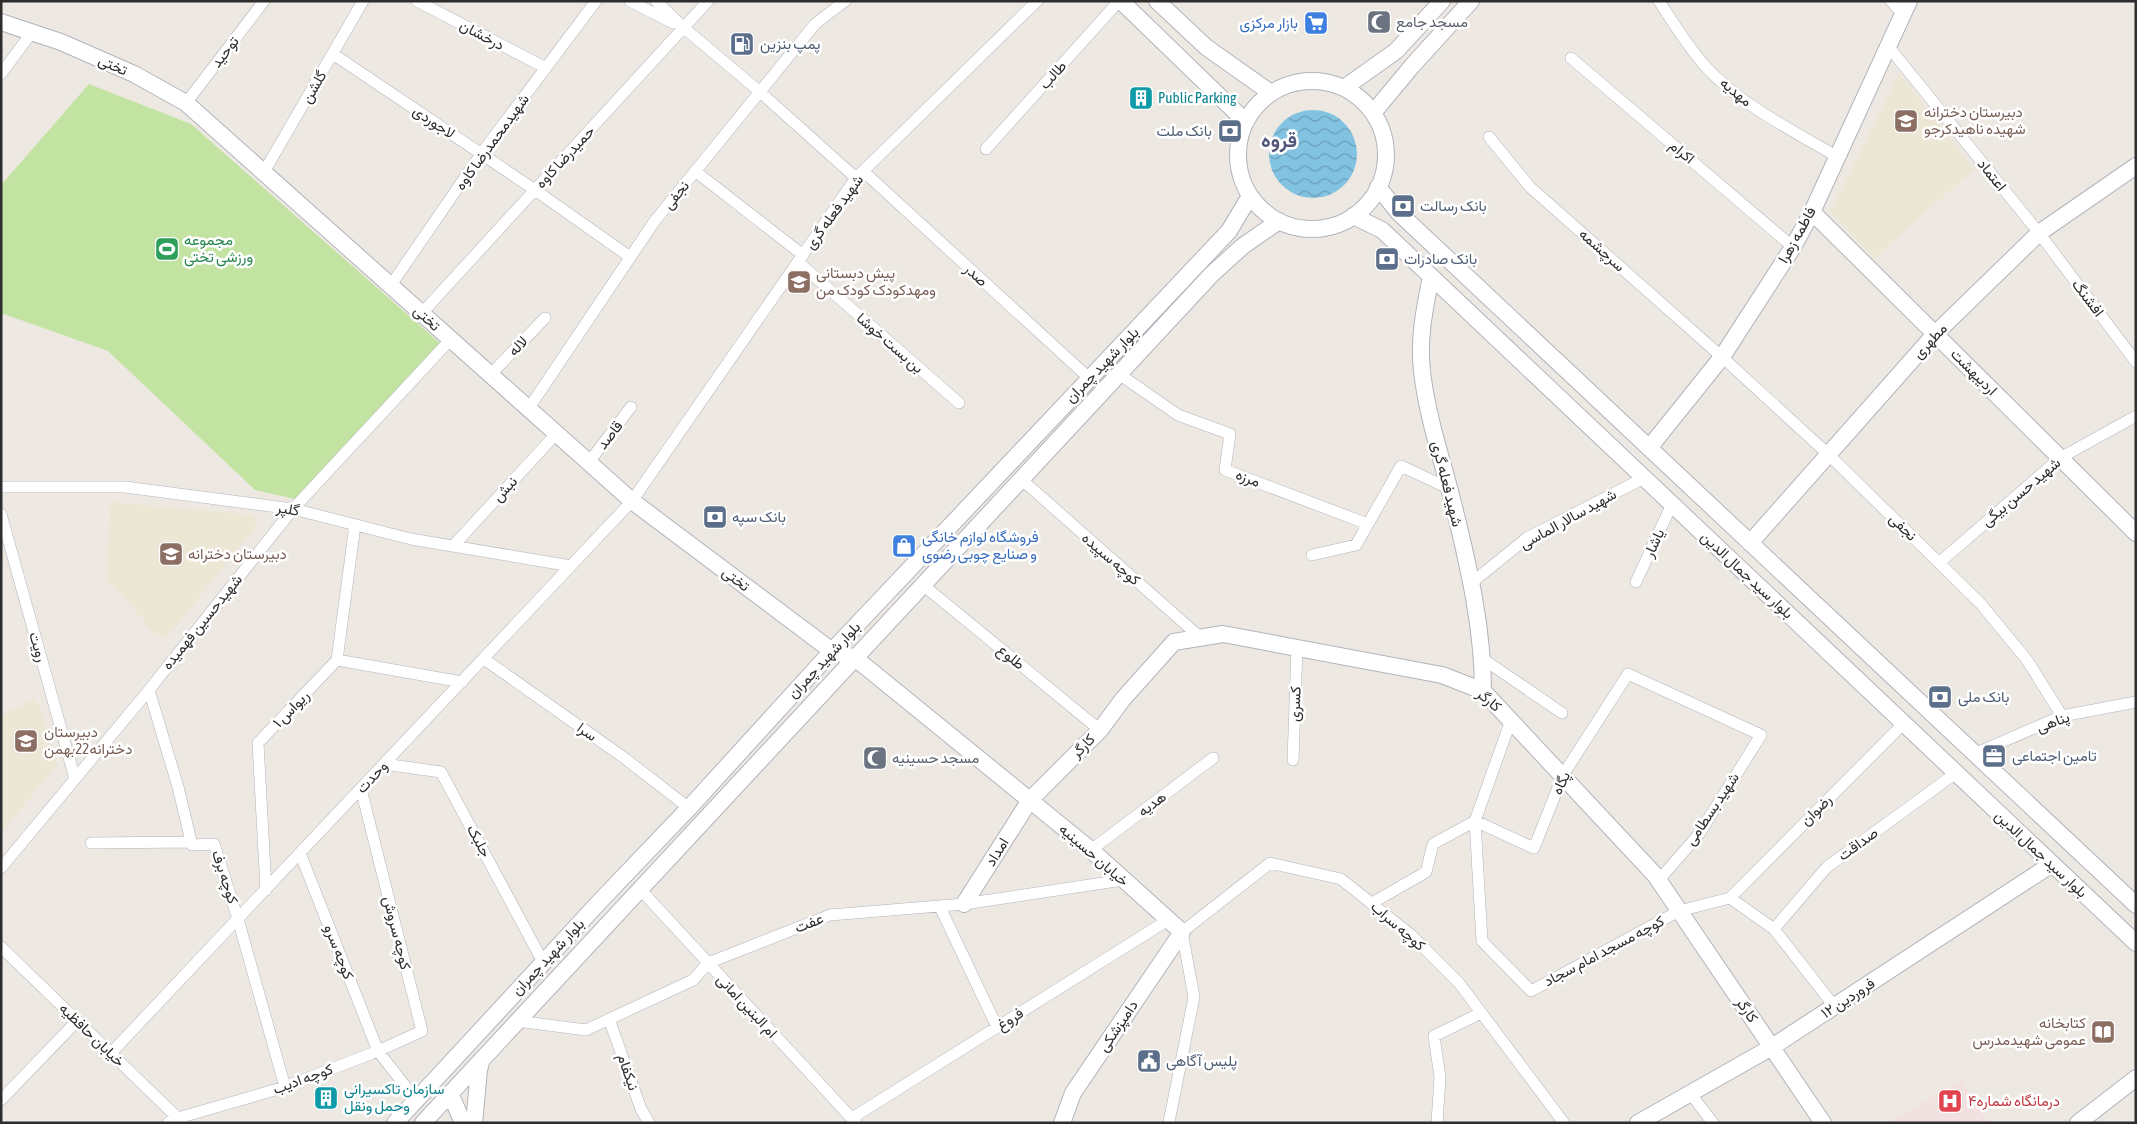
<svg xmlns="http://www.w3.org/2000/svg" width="2137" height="1124" viewBox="0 0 2137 1124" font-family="'Asap Condensed',Vazirmatn,sans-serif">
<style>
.education{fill:#ece6d4}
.medical{fill:#f2e1e1}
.pitch{fill:#c3e3a2}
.water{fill:url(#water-waves)}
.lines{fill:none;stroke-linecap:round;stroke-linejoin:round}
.street-casing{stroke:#b2b3bc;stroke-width:12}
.secondary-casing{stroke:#b2b3bc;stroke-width:18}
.street{stroke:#fff;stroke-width:11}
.secondary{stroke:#fff;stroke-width:16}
.labels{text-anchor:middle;stroke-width:5;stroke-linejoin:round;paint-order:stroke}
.worship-label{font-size:15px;fill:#5b616d;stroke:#fff;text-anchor:start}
.shop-label{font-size:15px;fill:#366cbe;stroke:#fff;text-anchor:end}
.street-label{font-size:15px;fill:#2d2d2d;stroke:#fff}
.service-label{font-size:15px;fill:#4e5e75;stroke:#fff;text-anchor:start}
.culture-label{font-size:15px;fill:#0d838f;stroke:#fff;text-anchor:start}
.education-label{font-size:15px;fill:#785e54;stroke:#fff;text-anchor:start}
.leisure-label{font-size:15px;fill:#27864d;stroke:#fff;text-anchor:start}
.health-label{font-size:15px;fill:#be3a42;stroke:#fff;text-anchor:start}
.district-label{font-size:20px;font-weight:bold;fill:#52577a;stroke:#fff}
</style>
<defs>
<pattern id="water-waves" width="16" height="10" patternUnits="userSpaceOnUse" patternTransform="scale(1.25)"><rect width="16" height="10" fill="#82c3e2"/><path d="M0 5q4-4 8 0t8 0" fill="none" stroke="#6b9fb8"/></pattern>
</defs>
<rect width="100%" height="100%" fill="#ede9e2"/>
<path class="education" d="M1899,73l75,96 -100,89 -44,-46z
M111,502l143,13 2,12 -91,113 -18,-14 -4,-7 -37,-40z
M33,699l7,8 17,59 -56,66v-116z"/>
<path class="medical" d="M1961,1080l29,43h-101l71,-43z"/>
<path class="pitch" d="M89,84l102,40 250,220 -137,157 -49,-11 -147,-139 -107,-38v-128z"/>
<path class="water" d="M1269 154a44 44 0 1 1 88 0a44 44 0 1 1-88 0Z"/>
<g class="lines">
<defs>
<path id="street" d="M417,1l129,67
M630,1l43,22
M656,1l28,27 75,63 97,87
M1659,1c15,23 29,46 47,66 36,39 86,63 130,89
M1891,1l12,14
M1888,46l151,187 97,129
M333,54l202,136 95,67
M1571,58l222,189
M1,74l31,-42
M186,103l78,-102
M1489,137l41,50 192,170 106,97 152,149 47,57 35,56
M986,149l133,-148
M695,171l108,84
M863,171l226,207
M264,172l99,-171
M798,262l161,141
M391,285l90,-131 115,-153
M422,313l286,-312
M491,374l54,-56
M1119,374l59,41 52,19 -5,36 143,54
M529,408l125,-186 161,-198 30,-23
M589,462l42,-55
M1021,479l180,159
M1,487h124l168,22 118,30 160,27
M1,514l74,265
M453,546l104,-113
M1312,555l44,-10 45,-79 47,22
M1939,563l121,-105 76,-42
M1636,582l36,-78
M1470,584l57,-46 117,-60
M923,585l177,145
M484,659l139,98 66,51
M1483,659l79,54
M337,660l18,-135
M149,690l29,97 14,58 22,-1 24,75 47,168
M1511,720l-36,101 7,120 49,50 148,-80 51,-13 44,31 60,77
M1974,754l88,-38 74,-14
M1293,760l4,-112
M384,764l57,8 102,190
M91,843l100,-1
M1091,850l122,-92
M300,853l78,198 44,-20 -61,-242
M1,868l148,-178 144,-181 158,-170
M639,888l217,235
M266,890l-8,-147 79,-83 125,22
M1730,898l174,-175
M1372,903l54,-31 7,-28 42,-23 59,27 29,-73 65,-101 133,61 -62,99 -40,46
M940,907l57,120
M1774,929l53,-62 129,-94
M1,947l181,175
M609,1019l32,90 8,14
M517,1021l69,9 107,-50 15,-17 122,-48 134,-11 159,-24
M111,1053l521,-552 224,-323 181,-177
M1690,1093l23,30
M1,1100l76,-79
M852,1118l316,-198
M1169,1122l25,-125 -12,-65 88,-69 71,16 70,56 48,48 105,140
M168,1123l10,-5 107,-31 93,-36 38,49
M1437,1123l3,-46 -6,-41 47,-23"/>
<path id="secondary" d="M1121,1l125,121
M1157,1l49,46 65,46
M1,22l60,20 73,32 52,29 446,398 200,150 23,7 236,192 91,82 -109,161 -11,30
M1238 155a74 74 0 1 1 148 0a74 74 0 1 1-148 0Z
M1344,88l52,-37 46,-50
M1373,113l39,-47 59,-65
M1378,187l21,26 737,692
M1812,212l324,321
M1353,216l29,14 754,713
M1431,276c-6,31 -13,63 -9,95 5,46 21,91 32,136 15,60 29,123 29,184
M1649,448l73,-91 71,-110 19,-35 97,-211
M1750,543l185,-209 104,-101 97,-67
M964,904l66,-104 70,-70 23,-31 51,-57 49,-8 219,41 41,16 172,184 168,248
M450,1093l13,30
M395,1123l207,-224 87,-91 143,-157 397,-420 21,-35
M423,1123l789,-849 31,-28 36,-25
M474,1123l5,-53 3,-11
M1638,1123l134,-76 280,-183
M2078,1123l58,-45"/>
</defs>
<use href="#street" class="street-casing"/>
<use href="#secondary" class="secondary-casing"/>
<use href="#street" class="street"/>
<use href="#secondary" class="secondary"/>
</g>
<defs>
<symbol id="mosque-square" viewBox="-11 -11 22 22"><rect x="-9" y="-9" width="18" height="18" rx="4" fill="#6b7280" stroke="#fff"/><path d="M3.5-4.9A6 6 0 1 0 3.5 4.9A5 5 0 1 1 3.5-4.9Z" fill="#fff"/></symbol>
<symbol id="supermarket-square" viewBox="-11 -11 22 22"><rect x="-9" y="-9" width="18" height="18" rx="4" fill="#3f7fe0" stroke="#fff"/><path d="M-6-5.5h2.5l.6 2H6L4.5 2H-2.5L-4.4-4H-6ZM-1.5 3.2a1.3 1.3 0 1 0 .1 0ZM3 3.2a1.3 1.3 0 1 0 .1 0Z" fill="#fff"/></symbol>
<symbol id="fuel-square" viewBox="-11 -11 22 22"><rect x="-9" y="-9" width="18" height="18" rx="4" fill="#5c6f8a" stroke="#fff"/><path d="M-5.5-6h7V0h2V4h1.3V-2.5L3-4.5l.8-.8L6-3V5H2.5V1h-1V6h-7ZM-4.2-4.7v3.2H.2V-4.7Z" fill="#fff"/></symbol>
<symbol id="building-square" viewBox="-11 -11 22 22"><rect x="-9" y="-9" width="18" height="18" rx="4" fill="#0f9aa8" stroke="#fff"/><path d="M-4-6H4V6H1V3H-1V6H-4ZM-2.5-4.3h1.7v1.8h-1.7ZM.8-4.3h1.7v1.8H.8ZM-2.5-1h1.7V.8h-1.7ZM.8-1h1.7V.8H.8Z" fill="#fff"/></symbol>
<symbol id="school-square" viewBox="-11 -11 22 22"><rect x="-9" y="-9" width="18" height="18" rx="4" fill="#8d6e63" stroke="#fff"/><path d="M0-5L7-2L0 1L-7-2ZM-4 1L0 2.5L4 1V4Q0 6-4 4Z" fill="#fff"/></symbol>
<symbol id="bank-square" viewBox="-11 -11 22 22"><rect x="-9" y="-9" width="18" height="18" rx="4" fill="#5c6f8a" stroke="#fff"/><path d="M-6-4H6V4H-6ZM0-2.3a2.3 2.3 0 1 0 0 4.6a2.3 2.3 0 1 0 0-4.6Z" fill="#fff"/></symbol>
<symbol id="stadium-square" viewBox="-11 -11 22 22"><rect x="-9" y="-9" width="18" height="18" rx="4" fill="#2e9e5b" stroke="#fff"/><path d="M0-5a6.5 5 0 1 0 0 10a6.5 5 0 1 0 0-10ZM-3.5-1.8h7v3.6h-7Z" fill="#fff"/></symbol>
<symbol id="shop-square" viewBox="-11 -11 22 22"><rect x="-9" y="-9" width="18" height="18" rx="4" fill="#3f7fe0" stroke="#fff"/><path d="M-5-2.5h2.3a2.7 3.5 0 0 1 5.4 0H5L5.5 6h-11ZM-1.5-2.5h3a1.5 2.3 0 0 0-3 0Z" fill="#fff"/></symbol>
<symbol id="office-square" viewBox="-11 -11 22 22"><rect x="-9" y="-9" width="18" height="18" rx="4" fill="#5c6f8a" stroke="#fff"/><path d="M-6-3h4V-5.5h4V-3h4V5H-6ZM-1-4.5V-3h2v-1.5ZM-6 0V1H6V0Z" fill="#fff"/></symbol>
<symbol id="library-square" viewBox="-11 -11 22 22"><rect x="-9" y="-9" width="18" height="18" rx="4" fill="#8d6e63" stroke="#fff"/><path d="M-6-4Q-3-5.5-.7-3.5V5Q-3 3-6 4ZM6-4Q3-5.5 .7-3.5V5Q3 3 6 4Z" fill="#fff"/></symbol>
<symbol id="civic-square" viewBox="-11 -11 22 22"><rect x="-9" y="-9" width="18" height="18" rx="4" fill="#5c6f8a" stroke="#fff"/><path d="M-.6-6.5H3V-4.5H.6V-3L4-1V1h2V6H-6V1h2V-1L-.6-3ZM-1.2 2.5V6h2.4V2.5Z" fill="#fff"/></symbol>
<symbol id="hospital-square" viewBox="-11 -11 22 22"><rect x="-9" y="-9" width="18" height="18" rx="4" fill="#e0444e" stroke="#fff"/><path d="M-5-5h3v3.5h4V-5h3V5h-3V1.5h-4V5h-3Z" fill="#fff"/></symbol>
</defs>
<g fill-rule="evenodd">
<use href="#mosque-square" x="1365" y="8" width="28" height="28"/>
<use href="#supermarket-square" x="1302" y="9" width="28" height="28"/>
<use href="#fuel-square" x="728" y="30" width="28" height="28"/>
<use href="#building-square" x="1127" y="84" width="28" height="28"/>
<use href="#school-square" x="1892" y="107" width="28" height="28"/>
<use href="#bank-square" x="1216" y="117" width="28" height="28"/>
<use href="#bank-square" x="1389" y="192" width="28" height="28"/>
<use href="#stadium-square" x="153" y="235" width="28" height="28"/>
<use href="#bank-square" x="1373" y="245" width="28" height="28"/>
<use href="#school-square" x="785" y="268" width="28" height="28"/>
<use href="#bank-square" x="701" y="503" width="28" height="28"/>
<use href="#shop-square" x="890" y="532" width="28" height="28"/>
<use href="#school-square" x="157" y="540" width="28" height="28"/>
<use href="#bank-square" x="1926" y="683" width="28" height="28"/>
<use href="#school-square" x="12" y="727" width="28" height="28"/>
<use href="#office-square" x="1980" y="742" width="28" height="28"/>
<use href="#mosque-square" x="861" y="744" width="28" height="28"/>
<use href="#library-square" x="2089" y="1018" width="28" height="28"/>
<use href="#civic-square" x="1135" y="1047" width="28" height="28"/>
<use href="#building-square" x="312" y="1084" width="28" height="28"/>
<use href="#hospital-square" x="1936" y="1087" width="28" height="28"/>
</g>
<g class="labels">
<g class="worship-label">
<text x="1396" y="27">مسجد جامع</text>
<text x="892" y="763">مسجد حسینیه</text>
</g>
<g class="shop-label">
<text x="1298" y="28">بازار مرکزی</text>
<text x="922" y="542" text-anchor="start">فروشگاه لوازم خانگی<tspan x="922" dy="17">و صنایع چوبی رضوی</tspan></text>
</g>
<g class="street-label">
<text transform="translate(482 35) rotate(28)" y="5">درخشان</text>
<text transform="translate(225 52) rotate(-52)" y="5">توحید</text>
<text transform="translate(113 65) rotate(24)" y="5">تختی</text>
<text transform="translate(1053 75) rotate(-48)" y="5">طالب</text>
<text transform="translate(314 87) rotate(-60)" y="5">گلشن</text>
<text transform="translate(1736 92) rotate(39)" y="5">مهدیه</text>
<text transform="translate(434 122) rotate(34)" y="5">لاجوردی</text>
<text transform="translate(492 142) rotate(-54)" y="5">شهیدمحمدرضا کاوه</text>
<text transform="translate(1682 152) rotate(40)" y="5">اکرام</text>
<text transform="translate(565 157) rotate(-47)" y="5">حمیدرضا کاوه</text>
<text transform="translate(1992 175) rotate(51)" y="5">اعتماد</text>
<text transform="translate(676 195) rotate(-51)" y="5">نجفی</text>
<text transform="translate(834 212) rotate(-54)" y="5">شهید فعله گری</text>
<text transform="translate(1797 235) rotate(-61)" y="5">فاطمه زهرا</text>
<text transform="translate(1602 250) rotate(42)" y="5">سرچشمه</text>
<text transform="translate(976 275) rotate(42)" y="5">صدر</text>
<text transform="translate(2088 298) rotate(53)" y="5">افشنگ</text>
<text transform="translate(427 318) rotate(42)" y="5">تختی</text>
<text transform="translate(1930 341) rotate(-47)" y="5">مطهری</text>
<text transform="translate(890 343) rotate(41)" y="5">بن بست خوشا</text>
<text transform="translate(518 346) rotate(-46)" y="5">لاله</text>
<text transform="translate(1102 365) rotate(-46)" y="5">بلوار شهید چمران</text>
<text transform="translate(1974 372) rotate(45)" y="5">اردیبهشت</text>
<text transform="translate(610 435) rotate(-52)" y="5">قاصد</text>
<text transform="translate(1248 478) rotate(21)" y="5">مرزه</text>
<text transform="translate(1447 484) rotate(76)" y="5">شهید فعله گری</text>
<text transform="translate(505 489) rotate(-47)" y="5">نبش</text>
<text transform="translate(2021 492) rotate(-40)" y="5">شهید حسن بیگی</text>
<text transform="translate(288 509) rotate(10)" y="5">گلپر</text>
<text transform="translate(1568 519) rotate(-29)" y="5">شهید سالار الماسی</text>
<text transform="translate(1903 527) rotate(44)" y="5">نجفی</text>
<text transform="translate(1654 543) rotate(-65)" y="5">یاشار</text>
<text transform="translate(1111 559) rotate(41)" y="5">کوچه سپیده</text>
<text transform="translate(1747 575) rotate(43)" y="5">بلوار سید جمال الدین</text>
<text transform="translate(736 579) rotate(37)" y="5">تختی</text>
<text transform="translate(202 622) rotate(-51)" y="5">شهیدحسین فهمیده</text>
<text transform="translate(38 647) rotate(74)" y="5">رویت</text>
<text transform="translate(1011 657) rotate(39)" y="5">طلوع</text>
<text transform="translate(824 660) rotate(-47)" y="5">بلوار شهید چمران</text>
<text transform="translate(1489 700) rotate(40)" y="5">کارگر</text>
<text transform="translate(1295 704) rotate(-88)" y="5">کسری</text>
<text transform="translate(291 709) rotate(-46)" y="5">ریواس ۱</text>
<text transform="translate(2053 722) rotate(-20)" y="5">پناهی</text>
<text transform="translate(587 732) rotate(35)" y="5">سرا</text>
<text transform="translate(1083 746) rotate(-45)" y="5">کارگر</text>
<text transform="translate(372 777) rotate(-47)" y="5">وحدت</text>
<text transform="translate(1561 783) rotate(-65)" y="5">پگاه</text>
<text transform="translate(1152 804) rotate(-37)" y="5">هدیه</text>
<text transform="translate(1712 809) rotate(-56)" y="5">شهید بسطامی</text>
<text transform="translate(1816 810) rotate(-45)" y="5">رضوان</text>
<text transform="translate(479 841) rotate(62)" y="5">جلبک</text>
<text transform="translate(1858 844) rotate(-36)" y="5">صداقت</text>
<text transform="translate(997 852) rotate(-58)" y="5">امداد</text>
<text transform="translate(2041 854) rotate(43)" y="5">بلوار سید جمال الدین</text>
<text transform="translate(1094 855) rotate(41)" y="5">خیابان حسینیه</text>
<text transform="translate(225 877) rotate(72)" y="5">کوچه برف</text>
<text transform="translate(809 923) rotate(-22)" y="5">عفت</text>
<text transform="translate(1398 926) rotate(41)" y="5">کوچه سراب</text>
<text transform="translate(397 933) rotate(76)" y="5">کوچه سروش</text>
<text transform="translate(1604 951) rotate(-28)" y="5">کوچه مسجد امام سجاد</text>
<text transform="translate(339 952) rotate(69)" y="5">کوچه سرو</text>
<text transform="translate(548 957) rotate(-47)" y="5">بلوار شهید چمران</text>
<text transform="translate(1848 998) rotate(-33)" y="5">۱۲ فروردین</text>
<text transform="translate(747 1006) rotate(47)" y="5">ام البنین امانی</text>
<text transform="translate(1747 1010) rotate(56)" y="5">کارگر</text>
<text transform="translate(1010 1019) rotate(-32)" y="5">فروغ</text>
<text transform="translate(1118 1026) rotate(-56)" y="5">دامپزشکی</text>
<text transform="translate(92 1035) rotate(44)" y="5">خیابان حافظیه</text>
<text transform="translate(628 1072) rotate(71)" y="5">نیکفام</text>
<text transform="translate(303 1079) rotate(-20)" y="5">کوچه ادیب</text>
</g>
<g class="service-label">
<text x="760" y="49">پمپ بنزین</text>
<text x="1212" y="136" text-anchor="end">بانک ملت</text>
<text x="1420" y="211">بانک رسالت</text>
<text x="1404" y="264">بانک صادرات</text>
<text x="732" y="522">بانک سپه</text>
<text x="1958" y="702">بانک ملی</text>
<text x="2012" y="761">تامین اجتماعی</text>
<text x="1166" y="1066">پلیس آگاهی</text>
</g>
<g class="culture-label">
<text x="1158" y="103">Public Parking</text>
<text x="344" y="1094">سازمان تاکسیرانی<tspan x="344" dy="17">وحمل ونقل</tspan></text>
</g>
<g class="education-label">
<text x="1924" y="117">دبیرستان دخترانه<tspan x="1924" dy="17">شهیده ناهیدکرجو</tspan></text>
<text x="816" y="278">پیش دبستانی<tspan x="816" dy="17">ومهدکودک کودک من</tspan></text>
<text x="188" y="559">دبیرستان دخترانه</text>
<text x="44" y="737">دبیرستان<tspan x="44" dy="17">دخترانه22بهمن</tspan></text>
<text x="2086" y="1028" text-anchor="end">کتابخانه<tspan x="2086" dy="17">عمومی شهیدمدرس</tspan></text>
</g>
<g class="leisure-label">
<text x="184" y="245">مجموعه<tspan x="184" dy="17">ورزشی تختی</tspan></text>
</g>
<g class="health-label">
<text x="1968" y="1106">درمانگاه شماره۴</text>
</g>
<g class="district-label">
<text x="1279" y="147">قروه</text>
</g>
</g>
<rect width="2137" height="1124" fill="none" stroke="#2d2d2d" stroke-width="5"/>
</svg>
